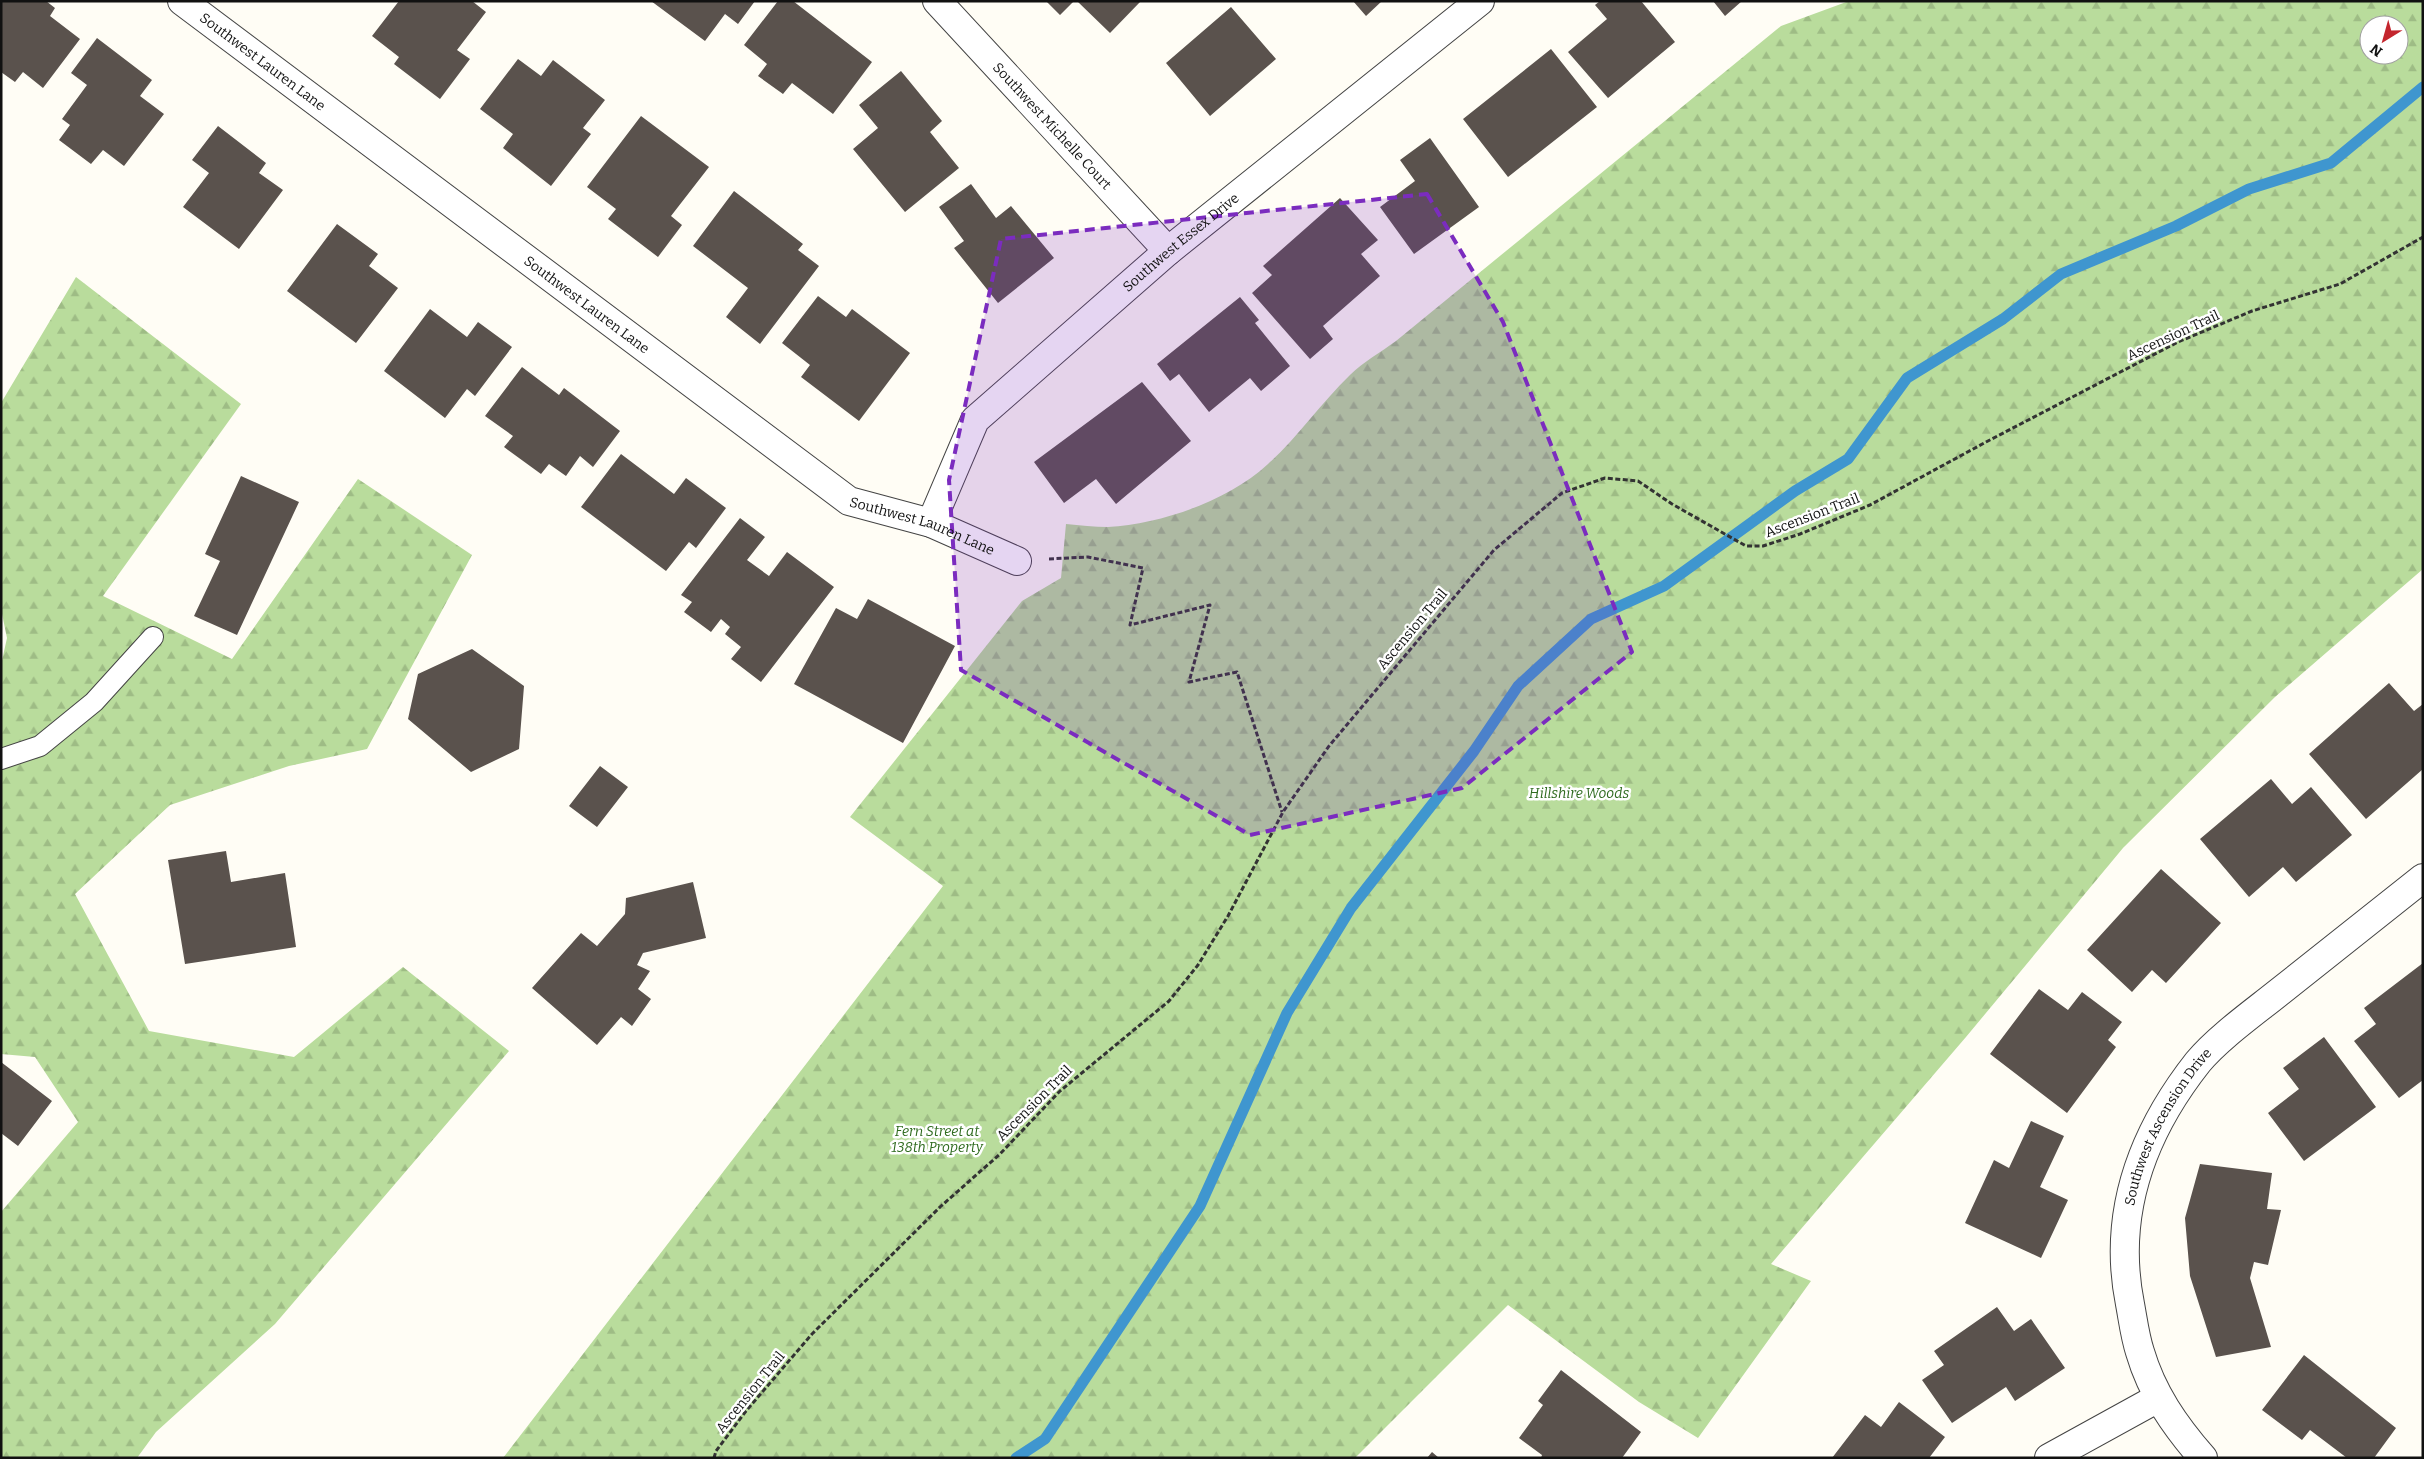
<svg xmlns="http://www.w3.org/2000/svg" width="2424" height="1459" viewBox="0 0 2424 1459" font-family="Bitter,serif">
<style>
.forest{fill:url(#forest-firs);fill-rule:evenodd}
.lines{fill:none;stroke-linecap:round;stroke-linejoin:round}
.stream{stroke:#3f96cf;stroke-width:11}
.building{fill:#5a524d}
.service-casing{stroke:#444;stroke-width:22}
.minor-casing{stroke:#444;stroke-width:30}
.path{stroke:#333;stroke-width:3;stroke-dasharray:5 2.5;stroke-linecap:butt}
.service{stroke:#fff;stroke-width:20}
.minor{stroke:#fff;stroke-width:28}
.marked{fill:#7b2cbf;fill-opacity:0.2;stroke:#7b2cbf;stroke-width:4;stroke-dasharray:10 6;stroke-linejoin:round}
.labels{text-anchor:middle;stroke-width:5;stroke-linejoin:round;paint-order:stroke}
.street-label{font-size:14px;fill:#111;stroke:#fff}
.park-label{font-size:14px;font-style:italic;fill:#2f6b1f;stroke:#fff}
</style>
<defs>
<pattern id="forest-firs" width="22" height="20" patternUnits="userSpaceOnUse" patternTransform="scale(1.25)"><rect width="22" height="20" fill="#b9dc9c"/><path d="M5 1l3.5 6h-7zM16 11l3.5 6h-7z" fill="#9ebc85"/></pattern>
</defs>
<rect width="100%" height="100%" fill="#fffdf5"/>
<path class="forest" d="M1849,1h574v568l-148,128 -152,151 -157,189 -195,227 40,17 -113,157 -59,-36 -131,-97 -153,153h-852l440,-572 -93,-69 172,-216 39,-23 5,-54c14,1 28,3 42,3 53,-3 120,-26 160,-63 30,-27 53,-61 82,-89 13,-13 31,-23 46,-34l385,-315zM2369,25h30v30h-30z
M76,277l165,127 -138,192 129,63 126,-180 114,76 -105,194 -78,17 -119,39 -95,89 74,137 145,26 109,-90 106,84 -234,273 -119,108 -19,26h-136v-246l77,-90 -43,-65 -34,-3v-389l6,-27 -6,-29v-206z"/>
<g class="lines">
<path class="stream" d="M1016,1458l29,-19 155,-233 87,-193 64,-105 123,-157 44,-65 73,-67 73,-33 131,-95 53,-32 59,-81 96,-59 58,-45 115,-48 73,-37 82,-26 92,-76"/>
</g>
<path class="building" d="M1,1h45l9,7 -5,8 30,23 -37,49 -20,-16 -8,10 -14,-10z
M399,1h73l14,11 -29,38 13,9 -30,40 -46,-35 5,-7 -27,-21z
M651,1h104l-17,23 -13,-10 -20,27z
M778,1h15l79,61 -39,52 -41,-31 -9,11 -25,-18 9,-12 -23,-19z
M1046,1h28l-14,14z
M1077,1h64l-31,32z
M1353,1h29l-16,15z
M1600,1h41l34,41 -67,56 -40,-46 39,-33 -12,-14z
M1713,1h29l-17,15z
M1231,7l45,52 -66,57 -44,-53z
M97,38l55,42 -12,16 24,18 -40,52 -21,-16 -12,14 -32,-24 11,-15 -8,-6 25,-34 -16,-12z
M1551,49l46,58 -89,70 -45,-58z
M518,59l23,17 12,-16 52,40 -22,28 8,6 -40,52 -48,-38 10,-14 -33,-25z
M901,71l41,50 -12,11 29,36 -54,44 -52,-63 25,-21 -19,-23z
M641,116l68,51 -38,49 11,9 -24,32 -50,-38 8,-10 -29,-22z
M218,126l48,37 -7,10 24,17 -44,59 -56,-42 26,-34 -17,-13z
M1430,138l49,69 -65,47 -34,-47 35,-26 -15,-21z
M971,184l25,34 15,-12 43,52 -56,45 -44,-55 10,-7 -25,-34z
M734,191l69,53 -5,6 21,16 -59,78 -34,-27 22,-29 -55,-42z
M1340,198l38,42 -17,14 19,22 -57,50 10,13 -23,20 -58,-66 20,-18 -9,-9z
M337,224l41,30 -9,12 29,22 -42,55 -69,-52z
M818,296l28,21 6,-8 58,44 -51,68 -58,-44 9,-12 -28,-22z
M1240,297l19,23 -4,3 35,43 -29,25 -11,-13 -41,34 -30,-38 -9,7 -13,-17z
M430,309l37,28 11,-15 34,25 -37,49 -8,-7 -22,29 -61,-47z
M522,367l37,28 5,-7 56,43 -27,36 -13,-11 -14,20 -17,-12 -8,10 -37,-27 9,-11 -28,-20z
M1142,382l49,59 -75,63 -20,-25 -32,24 -30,-41z
M621,454l53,40 12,-16 40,30 -30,40 -7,-6 -23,29 -85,-64z
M241,476l58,26 -62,133 -43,-19 26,-55 -15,-7z
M740,518l25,19 -18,23 22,16 18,-24 47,35 -73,95 -30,-23 10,-12 -16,-13 5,-7 -9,-8 -10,13 -27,-20 8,-10 -11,-7z
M868,599l87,47 -52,97 -109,-59 42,-76 21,11z
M472,649l52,37 -5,63 -48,23 -63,-53 10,-45z
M2389,683l25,28 9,-7v65l-57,50 -57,-65z
M600,766l28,21 -31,40 -28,-21z
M2271,779l21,25 19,-17 41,48 -56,47 -13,-15 -34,30 -49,-58z
M226,851l5,31 54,-9 11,74 -111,17 -17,-104z
M2161,869l60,54 -55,60 -14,-13 -20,22 -45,-42z
M693,882l13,56 -63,15 -6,12 13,6 -12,18 13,10 -19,27 -11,-9 -24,28 -65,-57 49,-55 16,13 28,-32 1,-16z
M2423,963v117l-24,18 -45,-57 22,-17 -12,-16z
M2039,989l29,21 14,-18 40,30 -14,18 8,7 -49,66 -77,-59z
M2324,1037l52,70 -72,54 -36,-48 31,-24 -16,-21z
M1,1062l51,39 -34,45 -17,-13z
M2031,1121l33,15 -24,51 28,13 -27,58 -76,-35 29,-63 15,8z
M2200,1164l72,9 -5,36 14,1 -13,55 -14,-3 -4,16 21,69 -55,10 -26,-81 -5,-58z
M1997,1307l17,24 17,-12 34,49 -50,33 -9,-14 -54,36 -30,-43 22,-15 -10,-14z
M2304,1355l92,73 -22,30h-27l-37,-28 -8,10 -40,-30z
M1561,1370l80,62 -19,26h-81l1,-3 -23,-17 24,-33 -5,-4z
M1899,1402l46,35 -16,21h-97l33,-43 16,12z
M1432,1452l7,6h-12z"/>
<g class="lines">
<defs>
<path id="service" d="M1,759l39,-13 54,-44 59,-65"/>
<g id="minor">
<path id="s1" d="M182,1l667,500 82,22 86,38"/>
<path id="s2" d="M937,1l231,250"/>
<path id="s3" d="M931,523l44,-103 193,-169 312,-250"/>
<path d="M2049,1458l109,-60"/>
<path id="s4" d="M2203,1458c-28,-32 -51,-65 -63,-106 -5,-15 -7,-32 -10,-48 -18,-90 12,-171 68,-242 20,-24 55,-49 80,-69 48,-38 96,-76 145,-115"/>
</g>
</defs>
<use href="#service" class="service-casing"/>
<use href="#minor" class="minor-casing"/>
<path class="path" d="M1049,559l39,-2 55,11 -13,57 80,-20 -21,77 48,-10 45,140
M714,1458l2,-7 30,-40 66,-77 128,-127 60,-53 60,-63 109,-90 29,-36 30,-49 55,-104 46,-66 165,-196 68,-57 43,-15 33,3 34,23 74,42h17l37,-12 70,-29 116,-63 192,-100 74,-31 88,-27 83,-47"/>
<use href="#service" class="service"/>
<use href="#minor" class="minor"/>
</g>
<path class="marked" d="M1427,194l76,128 129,330 -170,136 -212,47 -289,-165 -12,-190 52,-241z"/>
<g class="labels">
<g class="street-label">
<text dy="5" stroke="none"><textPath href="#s1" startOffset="101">Southwest Lauren Lane</textPath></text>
<text dy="5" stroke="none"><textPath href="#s2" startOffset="170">Southwest Michelle Court</textPath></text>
<text dy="5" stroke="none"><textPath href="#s3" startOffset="384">Southwest Essex Drive</textPath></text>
<text dy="5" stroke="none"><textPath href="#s1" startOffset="506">Southwest Lauren Lane</textPath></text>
<text transform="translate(2173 335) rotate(-25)" y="5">Ascension Trail</text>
<text transform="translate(1812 515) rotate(-21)" y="5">Ascension Trail</text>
<text dy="5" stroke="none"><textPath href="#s1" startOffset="911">Southwest Lauren Lane</textPath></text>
<text transform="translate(1412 629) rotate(-50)" y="5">Ascension Trail</text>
<text transform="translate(1034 1103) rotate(-45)" y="5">Ascension Trail</text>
<text dy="5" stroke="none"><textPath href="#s4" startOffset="361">Southwest Ascension Drive</textPath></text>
<text transform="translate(750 1392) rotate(-51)" y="5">Ascension Trail</text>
</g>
<g class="park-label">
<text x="1579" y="798">Hillshire Woods</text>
<text x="937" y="1136">Fern Street at<tspan x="937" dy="16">138th Property</tspan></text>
</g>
</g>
<rect width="2424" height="1459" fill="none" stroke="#111111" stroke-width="5"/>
<g transform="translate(2384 40) rotate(217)"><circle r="24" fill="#ffffff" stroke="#a0a0a0"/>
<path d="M0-4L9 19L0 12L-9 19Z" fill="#c4262e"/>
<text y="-8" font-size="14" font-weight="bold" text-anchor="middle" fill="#111111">N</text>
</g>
</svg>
